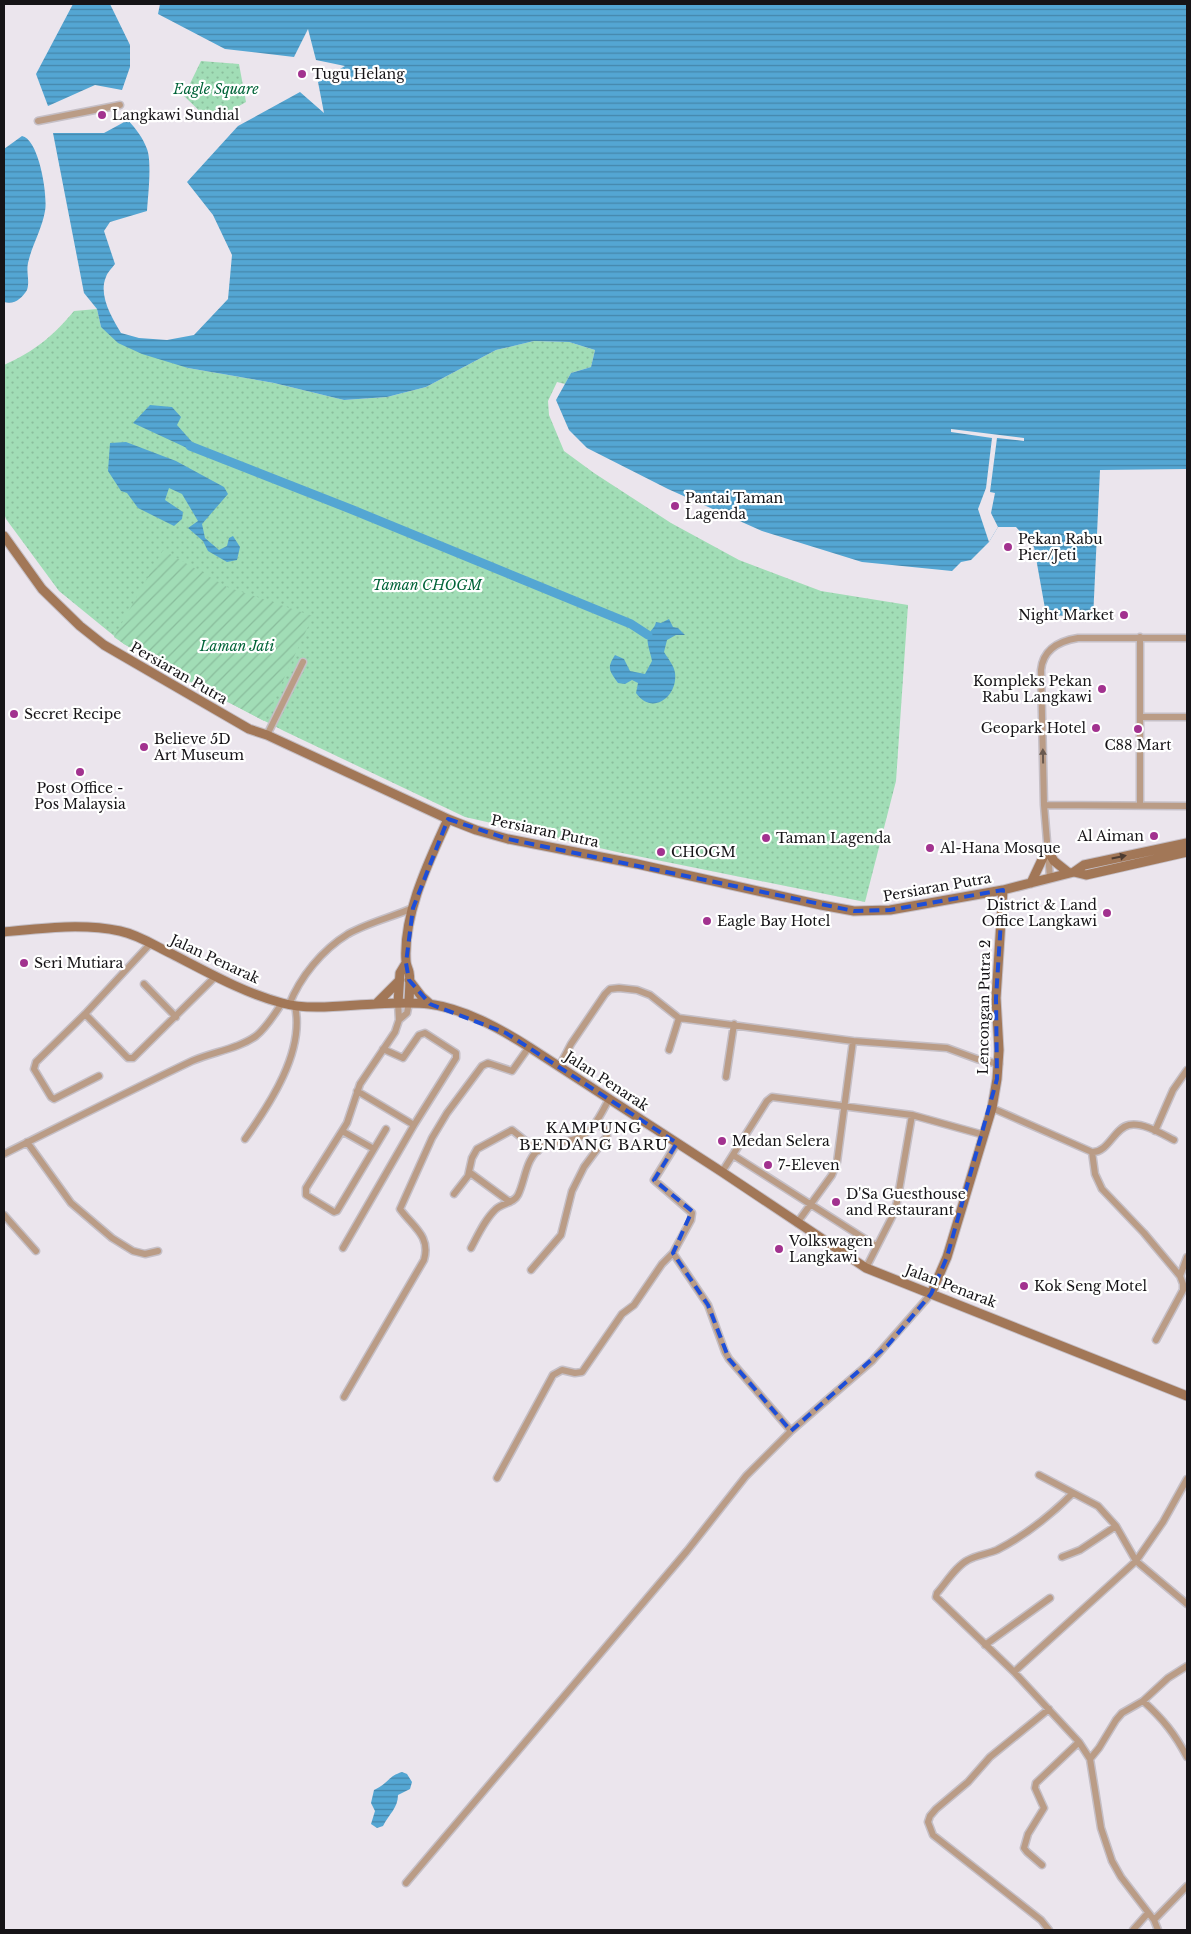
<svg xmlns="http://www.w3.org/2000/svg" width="1191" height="1934" viewBox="0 0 1191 1934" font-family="'Libre Baskerville',serif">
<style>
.park{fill:url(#park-dots)}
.garden{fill:url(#garden-furrows)}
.water{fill:url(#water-rules)}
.pier{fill:#ebe5ed}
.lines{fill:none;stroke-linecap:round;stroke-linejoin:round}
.canal{stroke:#54a6d3;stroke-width:9}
.street-casing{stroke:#c5bfc6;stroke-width:9}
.secondary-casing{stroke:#c5bfc6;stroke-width:11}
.street{stroke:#ba9c86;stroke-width:6}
.secondary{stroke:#a27757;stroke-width:9}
.oneway{fill:#68584e}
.oneway2{fill:#4e3c31}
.marked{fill:none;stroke:#1d4ed8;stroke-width:4;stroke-dasharray:10 6;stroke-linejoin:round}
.poi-dot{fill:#a2328f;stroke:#fff;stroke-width:2}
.labels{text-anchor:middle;stroke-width:4.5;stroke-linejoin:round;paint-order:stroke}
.poi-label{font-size:14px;fill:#161417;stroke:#fff;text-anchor:start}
.park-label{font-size:14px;font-style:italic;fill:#026439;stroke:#fff}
.street-label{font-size:14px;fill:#161417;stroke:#fff}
.neighbourhood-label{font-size:15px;letter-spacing:1px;fill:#161417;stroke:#fff}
</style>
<defs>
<pattern id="park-dots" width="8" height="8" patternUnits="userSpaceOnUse" patternTransform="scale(1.25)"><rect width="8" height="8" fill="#a1ddb6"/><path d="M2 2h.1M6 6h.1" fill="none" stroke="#8abd9c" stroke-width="1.8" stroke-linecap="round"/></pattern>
<pattern id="garden-furrows" width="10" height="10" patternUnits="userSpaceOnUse" patternTransform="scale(1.25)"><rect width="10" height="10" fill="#a1ddb6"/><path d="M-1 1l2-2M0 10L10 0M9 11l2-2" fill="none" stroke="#8abd9c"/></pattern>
<pattern id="water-rules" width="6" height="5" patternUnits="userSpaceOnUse" patternTransform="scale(1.25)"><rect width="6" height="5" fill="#54a6d3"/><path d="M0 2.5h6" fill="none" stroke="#4586aa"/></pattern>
</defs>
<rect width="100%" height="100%" fill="#ebe5ed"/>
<path class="park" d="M201,61l38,3 7,38 -35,20 -27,-26z
M97,309l4,18 87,41 86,15 70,17 43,-3 39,-10 70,-37 38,-9 35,1 26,8 -4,17 -20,6 -6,11 -8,-2 -9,19 1,14 15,36 30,22 77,50 68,37 82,31 87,14 -12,176 -31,121 -248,-50 -152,-35 -181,-86 -79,-41 -81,-46 -65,-53 -53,-72 -2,-6v-148c31,-14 48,-28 70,-54z"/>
<path class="garden" d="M163,550l64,37 86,29 -49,105 -59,-31 -81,-46 -10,-7z"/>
<path class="water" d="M73,4h37l20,41v22l-8,23 -27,-5 -47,21 -12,-32z
M160,4h1027v465l-87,1 -7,149 -47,-5 -12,-67 -18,-20h-18l-9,15 -18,18 -10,2 -9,9 -90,-9 -100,-31 -94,-42 -81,-41 -18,-18 -13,-30 15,-27 20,-6 4,-17 -26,-8 -35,-1 -38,9 -70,37 -39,10 -43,3 -70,-17 -86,-15 -46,-14 -24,-11 -17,-16 -4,-18 -13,-16 -31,-160h51l24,-13c8,9 15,18 19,29 5,13 1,47 0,62l-37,11 -6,9 11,33c-3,4 -8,9 -9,13 -8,18 6,41 15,56l18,5 28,2 27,-5 34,-36 4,-44 -19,-40 -26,-33 51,-56 62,-34 24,21 -6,-31 27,-16 -29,-6 -8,-31 -14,28 -69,-8 -67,-35z
M22,136c17,3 26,60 23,75 -3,18 -13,34 -17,52 -2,9 2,18 -1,27 -5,8 -12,15 -23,12v-153z
M150,405l22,2 9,10 -4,8 16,18 -6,5 -54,-25z
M126,442l50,19 48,26 4,7 -26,30 3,14 14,12 8,-4 2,-8 4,-2 7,11 -3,13 -10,2 -19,-11 -5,-10 -15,-13 10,-7 -16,-27 -13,-6 -4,12 18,12 -1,7 -8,7 -36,-18 -11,-15 -6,-2 -13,-20 2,-28z
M669,619l4,8 5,1 7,7h-9l-9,5 -3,12c4,7 10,13 11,21 3,24 -23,43 -39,20l2,-10 -6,-3 -7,4 -7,-1c-8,-12 -12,-14 -3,-28l9,4 6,12 15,3 7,-13c-1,-7 -6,-18 -4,-25 2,-6 7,-8 8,-14l5,1z
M402,1772l5,2 5,8 -2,7 -12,6c0,13 -9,19 -15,31l-6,2 -6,-4 4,-13 -4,-8 3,-13c14,-6 14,-14 28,-18z"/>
<path class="pier" d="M951,429l73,9v3l-27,-3 -7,54 5,1 -4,20 7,14 -9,15 -11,-33 8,-21 6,-50 -41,-6z"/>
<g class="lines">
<path class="canal" d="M190,446l163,64 278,114 17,11"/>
<defs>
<path id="street" d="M38,121l82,-16
M1140,637v168
M1140,717h47
M267,735l36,-73
M1044,805l143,1
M1050,878l-6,-73 -3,-135c2,-21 18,-29 37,-32h109
M144,984l32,33
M398,1003l1,17
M289,1005c11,-28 33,-55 59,-71 19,-11 44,-17 65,-26
M85,1014l43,44h5l83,-82
M669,1050l10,-32
M559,1067l12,-23 34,-50 5,-5 9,-1 18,2 13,5 29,23 174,23 94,7 30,11 22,5
M99,1076l-45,23 -3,-2 -17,-28 2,-7 49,-48 66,-71
M726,1077l8,-53
M357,1091l57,34
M992,1108l100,44c16,1 22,-24 37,-27 14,-3 33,9 45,15
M386,1129l-49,82 -3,1 -28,-17v-7l41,-65 13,-39 35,-52 4,-12 8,-7 2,-10
M342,1131l32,18
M1155,1131l18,-41 14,-20
M245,1139c25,-35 60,-88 50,-133
M27,1142l44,61 41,35 21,13 12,3 13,-3
M677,1143l-23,37 38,33 -1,7 -18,33 35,52 17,47 4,7 62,72
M1092,1152l3,22 7,15 42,44 36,43 3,8v6l-27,50
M4,1154c62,-31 125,-63 188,-93 20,-9 46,-12 64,-25 11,-9 18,-21 26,-33
M733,1155l143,91
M469,1172l41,30
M722,1172l45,-71 5,-4 140,18 72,20
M454,1194l14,-18 4,-18 5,-9 35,-19 26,21
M4,1215l32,36
M797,1223l35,-48 5,-13 16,-121
M343,1248l71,-123 42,-67v-5l-31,-20 -6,2 -16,23 -20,-9
M471,1248c7,-13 14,-29 25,-39 7,-6 18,-6 22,-14 8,-16 7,-37 24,-48 7,-5 17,-5 26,-6 23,-4 31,-23 41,-42
M866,1268l27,-53 4,-13 15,-87
M531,1270l30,-35 11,-44 12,-24 23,-31 -2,-7 -9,-6
M1180,1276l7,-19
M344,1397l80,-137c7,-24 -11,-33 -24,-51l32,-71 15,-25 35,-47 6,-3 24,8 17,-24
M1039,1475l59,31 18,20 20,35 51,43
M497,1478l56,-103 9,-5 13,3 7,-1 40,-58 12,-9 28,-41 11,-11
M1073,1493c-23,23 -47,42 -76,57 -9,4 -21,5 -29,10 -12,6 -22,23 -31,33l-1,4 78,75 65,70 11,17 11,69 11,33 9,16 33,43 4,10
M1062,1557l18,-7 36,-24
M985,1645l65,-47
M1014,1672l122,-111 27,-39 24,-43
M1143,1701c20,18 32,33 44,56
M1049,1709l-59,48 -22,25 -32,27 -6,7 -2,6 5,13 108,85 8,10
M1090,1759l9,-11 17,-28 6,-7 21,-12 25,-23 19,-12
M1042,1865l-15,-13 -3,-4 4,-14 16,-26 -9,-20 1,-5 43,-41
M406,1883l281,-332 59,-75 45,-45 81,-70 59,-67
M1154,1920l33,-34
M1133,1930l15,-17"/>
<path id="secondary" d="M4,536l38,53 38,37 24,19 145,84 18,6 181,84 28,11 32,9 129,25 184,41 33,6 36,-1 113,-20 71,-18 10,-7 103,-22
M1047,849l7,12 15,12
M1074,872l12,3 101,-23
M1031,883l16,-34
M4,932c38,-4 79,-9 116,-1 19,4 35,15 52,23 35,18 72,39 110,49 28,8 66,2 94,1 18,-1 36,-2 53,0 36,5 70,24 100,43l193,125 144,96 321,128
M409,980l13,17 8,7
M377,1003l22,-22
M398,1003l2,-30 6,-10
M409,1003c0,-10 2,-21 0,-31 -1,-4 -3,-7 -3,-11 -3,-47 23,-100 42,-142
M931,1294l16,-37 45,-149 5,-29 2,-29 -3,-52 7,-108"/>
</defs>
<use href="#street" class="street-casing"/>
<use href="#secondary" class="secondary-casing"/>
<use href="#street" class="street"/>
<use href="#secondary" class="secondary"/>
</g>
<defs><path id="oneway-solid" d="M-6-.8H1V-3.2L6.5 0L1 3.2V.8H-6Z" transform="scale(1.25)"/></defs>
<use class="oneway" href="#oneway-solid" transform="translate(1043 756) rotate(-91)"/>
<use class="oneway2" href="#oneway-solid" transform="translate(1119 857) rotate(-12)"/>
<path class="marked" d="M448,819l60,20 346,72 36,-1 113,-20 -7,108 1,81 -50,178 -16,37 -43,51 -97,86 -62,-72 -21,-54 -35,-52 19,-42 -38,-31 23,-37 -171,-110 -76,-29 -21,-24 -3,-17 7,-55z"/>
<g class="poi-dot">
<circle cx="302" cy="74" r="5"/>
<circle cx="102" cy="115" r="5"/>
<circle cx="675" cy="506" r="5"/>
<circle cx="1008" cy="547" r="5"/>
<circle cx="1124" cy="615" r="5"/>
<circle cx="1102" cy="689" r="5"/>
<circle cx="14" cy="714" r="5"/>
<circle cx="1096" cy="728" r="5"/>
<circle cx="1138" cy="729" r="5"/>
<circle cx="144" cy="747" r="5"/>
<circle cx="80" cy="772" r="5"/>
<circle cx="1154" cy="836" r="5"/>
<circle cx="766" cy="838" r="5"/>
<circle cx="930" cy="848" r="5"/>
<circle cx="661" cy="852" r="5"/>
<circle cx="1107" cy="913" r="5"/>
<circle cx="707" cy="921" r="5"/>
<circle cx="24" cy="963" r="5"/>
<circle cx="722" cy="1141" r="5"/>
<circle cx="768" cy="1165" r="5"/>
<circle cx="836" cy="1202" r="5"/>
<circle cx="779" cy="1249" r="5"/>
<circle cx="1024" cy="1286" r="5"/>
</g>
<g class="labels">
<g class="poi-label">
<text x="312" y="79">Tugu Helang</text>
<text x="112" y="120">Langkawi Sundial</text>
<text x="685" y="503">Pantai Taman<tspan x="685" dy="16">Lagenda</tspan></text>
<text x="1018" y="544">Pekan Rabu<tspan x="1018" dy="16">Pier/Jeti</tspan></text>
<text x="1114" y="620" text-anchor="end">Night Market</text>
<text x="1092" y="686" text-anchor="end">Kompleks Pekan<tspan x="1092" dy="16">Rabu Langkawi</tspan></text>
<text x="24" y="719">Secret Recipe</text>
<text x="1086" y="733" text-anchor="end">Geopark Hotel</text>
<text x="154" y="744">Believe 5D<tspan x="154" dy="16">Art Museum</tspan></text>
<text x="1138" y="750" text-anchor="middle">C88 Mart</text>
<text x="80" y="793" text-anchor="middle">Post Office -<tspan x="80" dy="16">Pos Malaysia</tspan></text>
<text x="1144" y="841" text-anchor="end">Al Aiman</text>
<text x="776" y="843">Taman Lagenda</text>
<text x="940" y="853">Al-Hana Mosque</text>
<text x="671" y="857">CHOGM</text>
<text x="1097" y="910" text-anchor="end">District &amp; Land<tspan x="1097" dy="16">Office Langkawi</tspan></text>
<text x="717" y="926">Eagle Bay Hotel</text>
<text x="34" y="968">Seri Mutiara</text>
<text x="732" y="1146">Medan Selera</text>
<text x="778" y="1170">7-Eleven</text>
<text x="846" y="1199">D'Sa Guesthouse<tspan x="846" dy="16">and Restaurant</tspan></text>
<text x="789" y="1246">Volkswagen<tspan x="789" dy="16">Langkawi</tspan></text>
<text x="1034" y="1291">Kok Seng Motel</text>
</g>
<g class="park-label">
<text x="216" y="94">Eagle Square</text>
<text x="427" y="590">Taman CHOGM</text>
<text x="237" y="651">Laman Jati</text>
</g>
<g class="street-label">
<text transform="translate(179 673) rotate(30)" y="5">Persiaran Putra</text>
<text transform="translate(545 831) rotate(12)" y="5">Persiaran Putra</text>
<text transform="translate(937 887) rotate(-10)" y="5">Persiaran Putra</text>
<text transform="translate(215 959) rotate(25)" y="5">Jalan Penarak</text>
<text transform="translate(984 1007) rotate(-89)" y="5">Lencongan Putra 2</text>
<text transform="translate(607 1081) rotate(33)" y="5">Jalan Penarak</text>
<text transform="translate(951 1286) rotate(21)" y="5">Jalan Penarak</text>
</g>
<g class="neighbourhood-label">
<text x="594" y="1133">KAMPUNG<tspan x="594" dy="17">BENDANG BARU</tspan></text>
</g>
</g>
<rect width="1191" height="1934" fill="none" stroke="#161417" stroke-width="10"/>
</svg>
